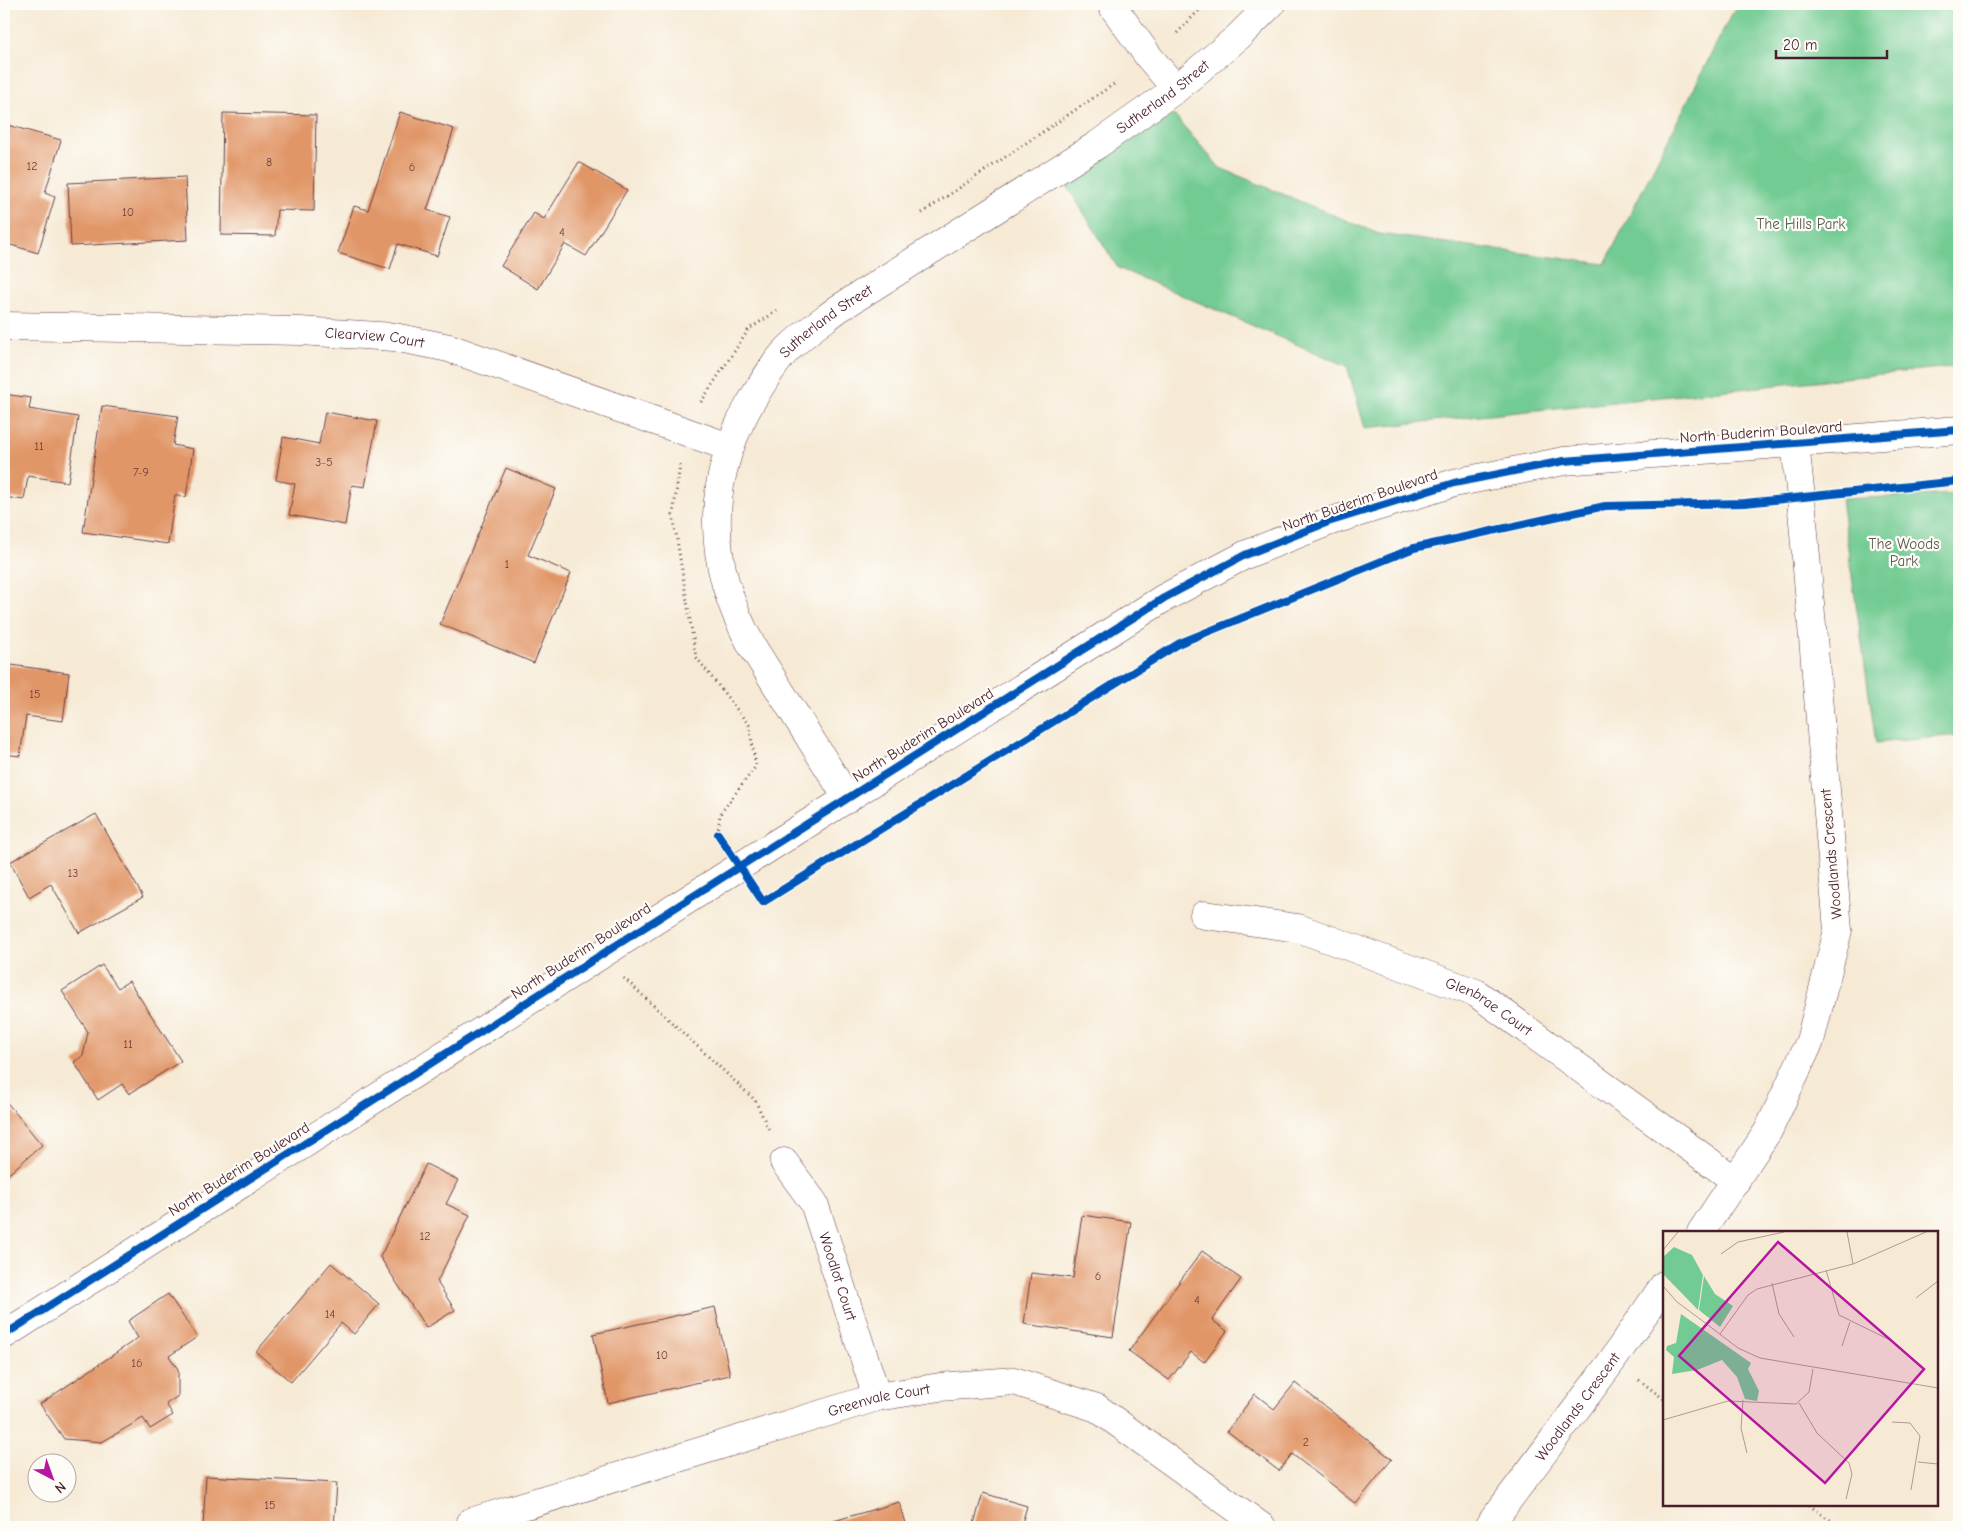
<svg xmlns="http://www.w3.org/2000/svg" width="1963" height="1531" viewBox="0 0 1963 1531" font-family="'Comic Neue',sans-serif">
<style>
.green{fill:#72cb92;stroke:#5e755e}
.building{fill:#e19668}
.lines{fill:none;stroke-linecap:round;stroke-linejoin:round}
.street-casing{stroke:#643d44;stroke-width:29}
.secondary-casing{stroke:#643d44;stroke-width:29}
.path{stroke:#643d44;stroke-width:3;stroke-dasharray:1 4;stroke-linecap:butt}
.street{stroke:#fff;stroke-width:28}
.secondary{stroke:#fff;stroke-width:28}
.cycleway-casing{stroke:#fdfcf7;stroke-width:11}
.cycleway{stroke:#0057b8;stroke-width:8}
.labels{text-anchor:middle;stroke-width:4.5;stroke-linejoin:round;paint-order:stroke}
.number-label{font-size:12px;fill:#703d3a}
.street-label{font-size:15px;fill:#4a1f2b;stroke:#fdfcf7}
.park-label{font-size:15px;fill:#585b4f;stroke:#fdfcf7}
.inset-road{fill:none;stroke:#b19991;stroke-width:1}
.view{fill:#b5179e;fill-opacity:0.15;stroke:#b5179e;stroke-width:2.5}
.inset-edge{fill:none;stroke:#4a1f2b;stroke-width:2.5}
</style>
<rect width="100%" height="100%" fill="#fdfcf7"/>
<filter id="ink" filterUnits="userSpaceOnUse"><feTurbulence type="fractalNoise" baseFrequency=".02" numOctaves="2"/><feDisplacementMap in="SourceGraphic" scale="10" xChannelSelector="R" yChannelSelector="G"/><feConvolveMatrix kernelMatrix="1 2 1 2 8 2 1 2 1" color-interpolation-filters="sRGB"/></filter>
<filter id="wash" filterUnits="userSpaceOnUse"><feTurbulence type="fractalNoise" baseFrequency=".0096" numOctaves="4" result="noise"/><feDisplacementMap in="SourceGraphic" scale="20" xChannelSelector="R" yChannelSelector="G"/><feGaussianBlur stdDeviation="1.12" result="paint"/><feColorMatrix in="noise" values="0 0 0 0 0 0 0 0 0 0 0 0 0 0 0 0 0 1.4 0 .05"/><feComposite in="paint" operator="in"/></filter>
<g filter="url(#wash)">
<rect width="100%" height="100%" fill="#f6ead5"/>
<path class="green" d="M1740,4h219v362l-594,62 -18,-62 -229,-98 -54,-87 109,-67 47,54 159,66 226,30 125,-247z
M1959,494v241l-83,8 -35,-244z"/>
<g id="blocks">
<path class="building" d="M400,112l54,17 -27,81 23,7 -13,39 -39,-12 -8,25 -52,-16 16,-47 14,4z
M223,113l93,2 -2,96 -37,-1 -2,26 -54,-1z
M4,124l57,16 -16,53 10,4 -17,56 -34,-10z
M579,162l48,28 -41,66 -21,-12 -27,45 -37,-23 33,-53 10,6z
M185,177l3,63 -117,6 -3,-63z
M4,394l27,4 -2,11 49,8 -10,65 -40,-6 -4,24 -20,-3z
M102,406l76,10 -5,29 20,4 -7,48 -11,-2 -7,49 -85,-12z
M325,412l52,9 -12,66 -13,-2 -7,40 -56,-10 6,-31 -19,-4 7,-43 36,7z
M506,468l50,21 -28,66 43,18 -37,90 -94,-39z
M4,664l65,9 -6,48 -37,-5 -6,40 -16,-2z
M96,814l47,83 -64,36 -28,-49 -22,13 -19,-35z
M102,965l16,23 11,-7 52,80 -52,33 -7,-10 -24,16 -24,-38 9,-6 5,-24 -26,-41z
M4,1099l38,46 -38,33z
M426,1164l32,16 -12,24 24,11 -33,67 18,28 -29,18 -46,-71z
M1082,1215l49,7 -18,115 -89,-13 7,-51 42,5z
M1202,1251l39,28 -29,41 15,11 -23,31 -13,-10 -22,28 -40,-29z
M331,1263l48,41 -25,30 -13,-11 -50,59 -35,-30z
M168,1294l29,43 -28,19 9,13v27l-12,8 7,11 -23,14 -7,-11 -41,24 -38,-3 -24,-35 98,-66 -10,-17z
M715,1307l15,68 -122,28 -15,-69z
M1295,1383l97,76 -36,45 -64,-50 -13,17 -52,-40 28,-37 19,15z
M206,1476l131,7 -3,44h-131z
M983,1493l44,13 -6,21h-48z
M899,1502l7,25h-93z"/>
</g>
</g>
<g filter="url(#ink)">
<use href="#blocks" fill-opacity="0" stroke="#643d44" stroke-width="1"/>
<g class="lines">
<defs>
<g id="street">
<path d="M1111,4l38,53 27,32"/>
<path id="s1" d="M4,326l296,5 94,6 55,11 280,99"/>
<path id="s2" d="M848,799l-96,-153c-48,-85 -47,-171 5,-254 9,-15 19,-31 31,-43 15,-15 33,-27 50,-40l259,-164 79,-56 62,-52 33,-33"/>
<path id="s3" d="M1204,915l94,13 178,65 260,188"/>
<path id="s4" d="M784,1162l30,41 63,194"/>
<path d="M1701,1232l67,-101 42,-90 28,-111 -37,-432 -6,-54"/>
<path id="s5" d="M471,1522l406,-125 63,-10 74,-6 83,27 165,119"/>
<path id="s6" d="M1488,1527l124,-166 52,-76"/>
</g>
<path id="secondary" d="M4,1335l735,-468 425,-269 81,-43 83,-33 126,-39 110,-22 395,-31"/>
</defs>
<use href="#street" class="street-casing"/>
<use href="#secondary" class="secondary-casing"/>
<path class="path" d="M1177,33l28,-29
M922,213l195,-131
M701,402l48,-73 28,-18
M680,465l-7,50 23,142 53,68 7,41 -36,48 -2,20
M624,978l131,122 15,32
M1639,1380l25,19
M1809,1505l31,22"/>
<use href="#street" class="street"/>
<use href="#secondary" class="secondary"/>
<defs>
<path id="cycleway" d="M718,834l45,68 417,-259 234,-95 191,-42 140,-3 214,-22
M4,1335l735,-468 425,-269 81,-43 83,-33 126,-39 110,-22 395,-31"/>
</defs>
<use href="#cycleway" class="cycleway-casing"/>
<use href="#cycleway" class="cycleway"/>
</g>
</g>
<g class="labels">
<g class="number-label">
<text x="269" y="166">8</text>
<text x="32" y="170">12</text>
<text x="412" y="171">6</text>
<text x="128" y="216">10</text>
<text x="562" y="236">4</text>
<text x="39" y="450">11</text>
<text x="324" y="466">3-5</text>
<text x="141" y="476">7-9</text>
<text x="507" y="568">1</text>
<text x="35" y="698">15</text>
<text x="73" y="877">13</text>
<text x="128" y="1048">11</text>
<text x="425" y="1240">12</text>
<text x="1098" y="1280">6</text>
<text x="1197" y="1304">4</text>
<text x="330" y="1318">14</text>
<text x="662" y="1359">10</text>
<text x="137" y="1367">16</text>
<text x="1306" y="1446">2</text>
<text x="270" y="1509">15</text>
</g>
<g class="street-label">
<text dy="5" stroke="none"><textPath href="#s2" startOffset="954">Sutherland Street</textPath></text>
<text dy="5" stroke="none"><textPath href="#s2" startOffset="549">Sutherland Street</textPath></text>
<text dy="5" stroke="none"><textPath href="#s1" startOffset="371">Clearview Court</textPath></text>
<text transform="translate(1761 432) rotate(-4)" y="5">North Buderim Boulevard</text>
<text transform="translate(1360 500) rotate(-19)" y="5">North Buderim Boulevard</text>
<text transform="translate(923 735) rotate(-32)" y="5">North Buderim Boulevard</text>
<text transform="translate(1831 854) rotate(-95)" y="5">Woodlands Crescent</text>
<text transform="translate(581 951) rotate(-33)" y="5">North Buderim Boulevard</text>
<text dy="5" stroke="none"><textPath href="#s3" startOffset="302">Glenbrae Court</textPath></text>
<text transform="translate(239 1169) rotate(-32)" y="5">North Buderim Boulevard</text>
<text dy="5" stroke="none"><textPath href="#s4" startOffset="128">Woodlot Court</textPath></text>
<text dy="5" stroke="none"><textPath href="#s5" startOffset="426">Greenvale Court</textPath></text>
<text dy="5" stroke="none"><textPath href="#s6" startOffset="150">Woodlands Crescent</textPath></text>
</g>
<g class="park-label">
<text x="1801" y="229">The Hills Park</text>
<text x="1904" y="549">The Woods<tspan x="1904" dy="17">Park</tspan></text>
</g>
</g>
<g transform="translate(1663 1231)">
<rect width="275" height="275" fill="#f6ead5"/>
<path d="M11,16l18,8 11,20 -5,35 -34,-35 -1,-18zM41,45l11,18 18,12 -13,21 -21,-17zM18,83l70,49 -3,6 11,22 -2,10 -12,-2 -8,-22 -15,-17 -25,10 -25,4 2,-17 -8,-7 1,-4 9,-3z" fill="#72cb92"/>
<path class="inset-road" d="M184,1l6,32M0,19l15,-18M58,23l17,-12 46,-10M163,39l13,45 49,24M109,52l7,31 15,23M0,55l14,16 27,20 34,26 22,10 178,30M253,67l22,-17M57,103l28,-39 9,-6 96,-25 73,-32M179,115l8,-24M80,169l-2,28 6,25M136,172l18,30 32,30 3,11 -6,25M0,189l65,-19 68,3 13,-12 4,-23M229,191l18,1 10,13 -9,54M255,231l20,2"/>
<path class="view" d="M115,11l146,127 -99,114 -146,-127z"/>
<rect width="275" height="275" class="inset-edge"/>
</g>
<rect width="1963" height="1531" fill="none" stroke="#fdfcf7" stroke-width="20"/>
<g transform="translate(52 1478) rotate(139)"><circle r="24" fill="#fdfcf7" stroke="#b5a4a5"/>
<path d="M0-4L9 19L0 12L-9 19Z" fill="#b5179e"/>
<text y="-8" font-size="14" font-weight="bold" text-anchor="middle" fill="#4a1f2b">N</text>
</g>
<path d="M1776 50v8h111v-8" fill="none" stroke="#4a1f2b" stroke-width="2.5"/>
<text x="1783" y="50" font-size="15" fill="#4a1f2b" stroke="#fdfcf7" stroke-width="4" paint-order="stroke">20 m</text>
</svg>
